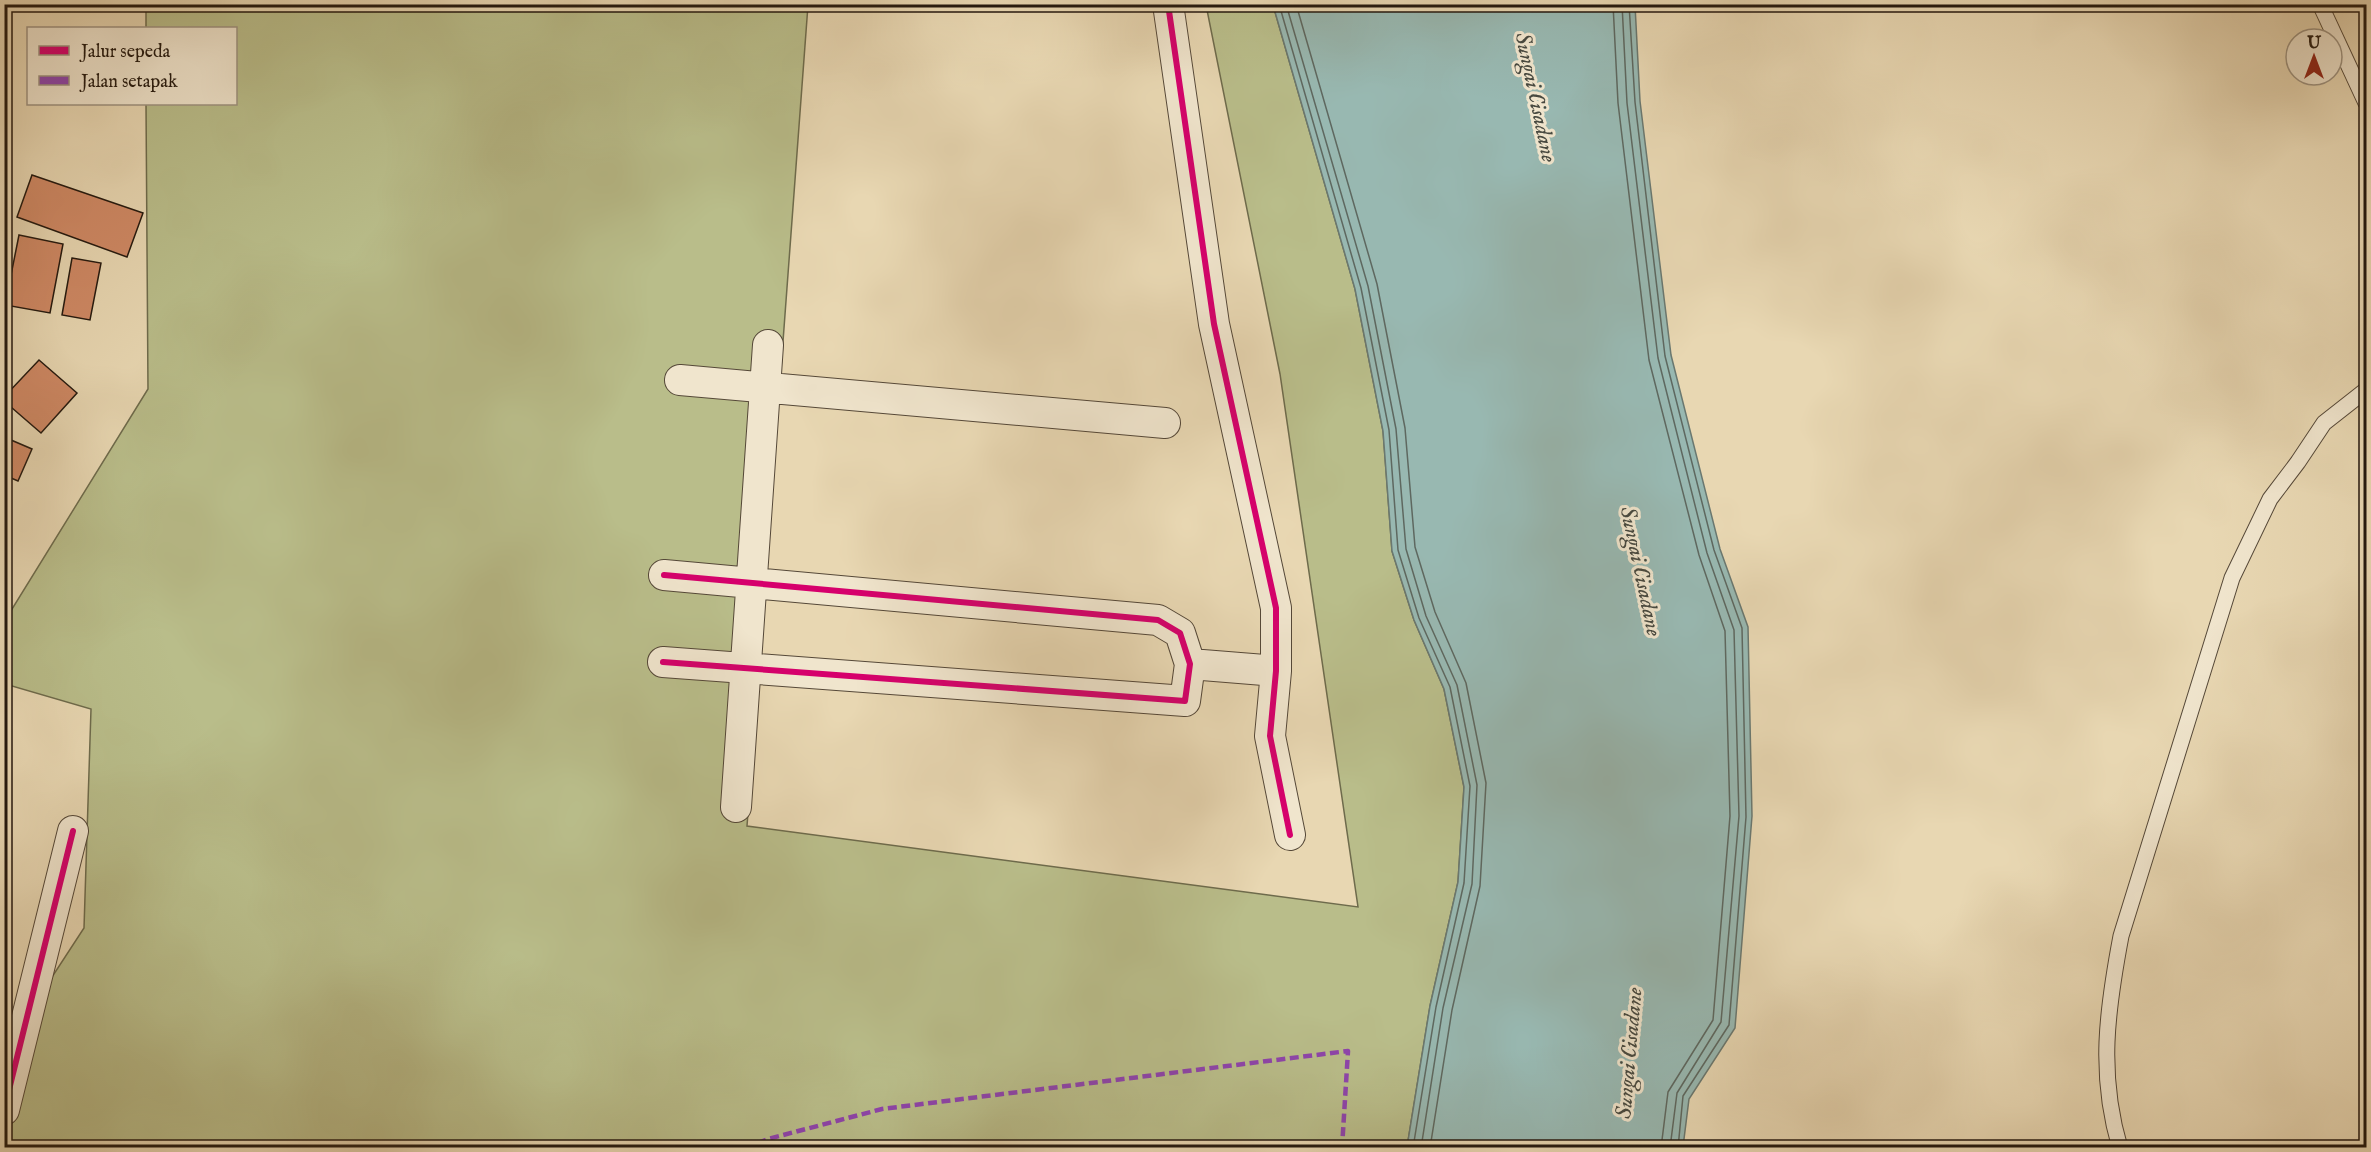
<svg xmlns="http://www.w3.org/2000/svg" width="2371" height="1152" viewBox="0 0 2371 1152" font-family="'IM FELL English',serif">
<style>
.green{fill:#b9bd8a;stroke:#6e6b4c;stroke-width:1.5}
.water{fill:#98b8b1;stroke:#6a7870;stroke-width:1.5}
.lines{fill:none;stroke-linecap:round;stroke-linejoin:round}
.shore{stroke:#5e6860;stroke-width:1.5}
.building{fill:#cf8965;stroke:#24190f;stroke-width:1.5}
.service-casing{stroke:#554838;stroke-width:17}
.minor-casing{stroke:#554838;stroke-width:32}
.service{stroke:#f0e5cd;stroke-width:15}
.minor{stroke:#f0e5cd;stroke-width:30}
.quiet{stroke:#8e44ad;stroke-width:4.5;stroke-dasharray:9 4.5;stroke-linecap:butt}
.cycleway-casing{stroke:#f0e5cd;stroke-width:10}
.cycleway{stroke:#d6006c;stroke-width:6}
.labels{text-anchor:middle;stroke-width:6;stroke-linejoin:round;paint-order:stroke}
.water-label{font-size:22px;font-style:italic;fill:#474940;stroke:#f0e5cd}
</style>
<rect width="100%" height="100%" fill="#e8d7b2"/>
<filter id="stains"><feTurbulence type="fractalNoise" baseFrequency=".00333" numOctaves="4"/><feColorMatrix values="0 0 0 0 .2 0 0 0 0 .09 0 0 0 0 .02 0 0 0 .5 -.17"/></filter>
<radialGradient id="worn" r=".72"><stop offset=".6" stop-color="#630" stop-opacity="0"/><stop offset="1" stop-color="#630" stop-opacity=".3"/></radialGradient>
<path class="green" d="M146,5h662l-61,821 611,81 -78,-533 -74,-369h67l82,284 28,142 9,120 22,69 30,69 20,98 -6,95 -28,124 -23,141h-1402v-98l79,-121 7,-219 -86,-25 -1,-62 144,-233 -2,-285h90v-76h-90z"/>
<path class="water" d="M1273,5h362l5,96 31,254 49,194 28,78 4,189 -17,212 -46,71 -6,48h-276l23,-141 28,-124 6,-95 -20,-98 -30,-69 -22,-69 -9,-120 -28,-142z"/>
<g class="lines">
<path class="shore" d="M1279,4l82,284 28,142 9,120 21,68 31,69 20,99 -6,97 -28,124 -23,141
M1286,4l82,282 28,143 10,120 20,67 31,69 20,100 -5,99 -29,124 -22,140
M1296,4l81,280 28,144 10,119 20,65 31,71 20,100 -6,103 -28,124 -22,138
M1613,4l5,99 31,257 50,195 26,76 5,185 -17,204 -45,72 -7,56
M1622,4l5,99 31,255 49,195 27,77 5,186 -18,206 -44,71 -7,55
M1629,4l6,98 30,254 49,194 28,78 4,189 -17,208 -46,71 -5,52"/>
</g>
<path class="building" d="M4,4h5l-2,34h-3z
M32,175l111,38 -16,44 -110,-40z
M19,235l44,9 -13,69 -45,-8z
M72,258l29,5 -11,57 -28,-5z
M39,360l38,33 -36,40 -37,-32v-4z
M4,437l28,12 -14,32 -14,-6z"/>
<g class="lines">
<defs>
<path id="service" d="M2320,4l46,99
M2120,1148c-22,-74 -13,-138 1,-212l111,-358 38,-79 28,-37 26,-39 42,-33"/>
<path id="minor" d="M1168,4l46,320 62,284v63l-6,65 20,99
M680,380l485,43
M663,662l522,39 5,-37 -10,-31 -22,-13 -494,-45
M1190,664l86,7
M736,807l32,-462
M4,1110l69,-279"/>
</defs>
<use href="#service" class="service-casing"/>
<use href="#minor" class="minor-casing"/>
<use href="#service" class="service"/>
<use href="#minor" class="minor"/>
<path class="quiet" d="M4,1147l1,1
M745,1148l23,-9 114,-30 466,-58 -6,97"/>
<defs>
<path id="cycleway" d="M1168,4l46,320 62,284v63l-6,65 20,99
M663,662l522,39 5,-37 -10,-31 -22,-13 -494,-45
M4,1110l69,-279"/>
</defs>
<use href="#cycleway" class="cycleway-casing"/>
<use href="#cycleway" class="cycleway"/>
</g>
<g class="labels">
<g class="water-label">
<text transform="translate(1537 97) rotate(78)" y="8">Sungai Cisadane</text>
<text transform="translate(1642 571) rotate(78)" y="8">Sungai Cisadane</text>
<text transform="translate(1628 1053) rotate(-85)" y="8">Sungai Cisadane</text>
</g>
</g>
<rect width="2371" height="1152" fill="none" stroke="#e8d7b2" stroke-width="24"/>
<rect x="6" y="6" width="2359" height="1140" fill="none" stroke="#24190f" stroke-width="3"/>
<rect x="12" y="12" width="2347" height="1128" fill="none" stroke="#24190f" stroke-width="1.5"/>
<rect x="27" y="27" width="210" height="78" fill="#f0e5cd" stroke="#9e9381" stroke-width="1.5"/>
<rect x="39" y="46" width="30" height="9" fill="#d6006c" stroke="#9e9381" stroke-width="1.5"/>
<text x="81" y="57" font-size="18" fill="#24190f">Jalur sepeda</text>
<rect x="39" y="76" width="30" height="9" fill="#8e44ad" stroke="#9e9381" stroke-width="1.5"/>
<text x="81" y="87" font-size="18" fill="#24190f">Jalan setapak</text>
<g transform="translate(2314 57)"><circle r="28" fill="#f0e5cd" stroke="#9e9381" stroke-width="1.5"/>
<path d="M0-4.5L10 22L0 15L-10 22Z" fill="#8f2418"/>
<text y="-9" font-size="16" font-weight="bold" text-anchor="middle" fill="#24190f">U</text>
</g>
<rect width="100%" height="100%" filter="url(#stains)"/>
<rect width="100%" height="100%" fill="url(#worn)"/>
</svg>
